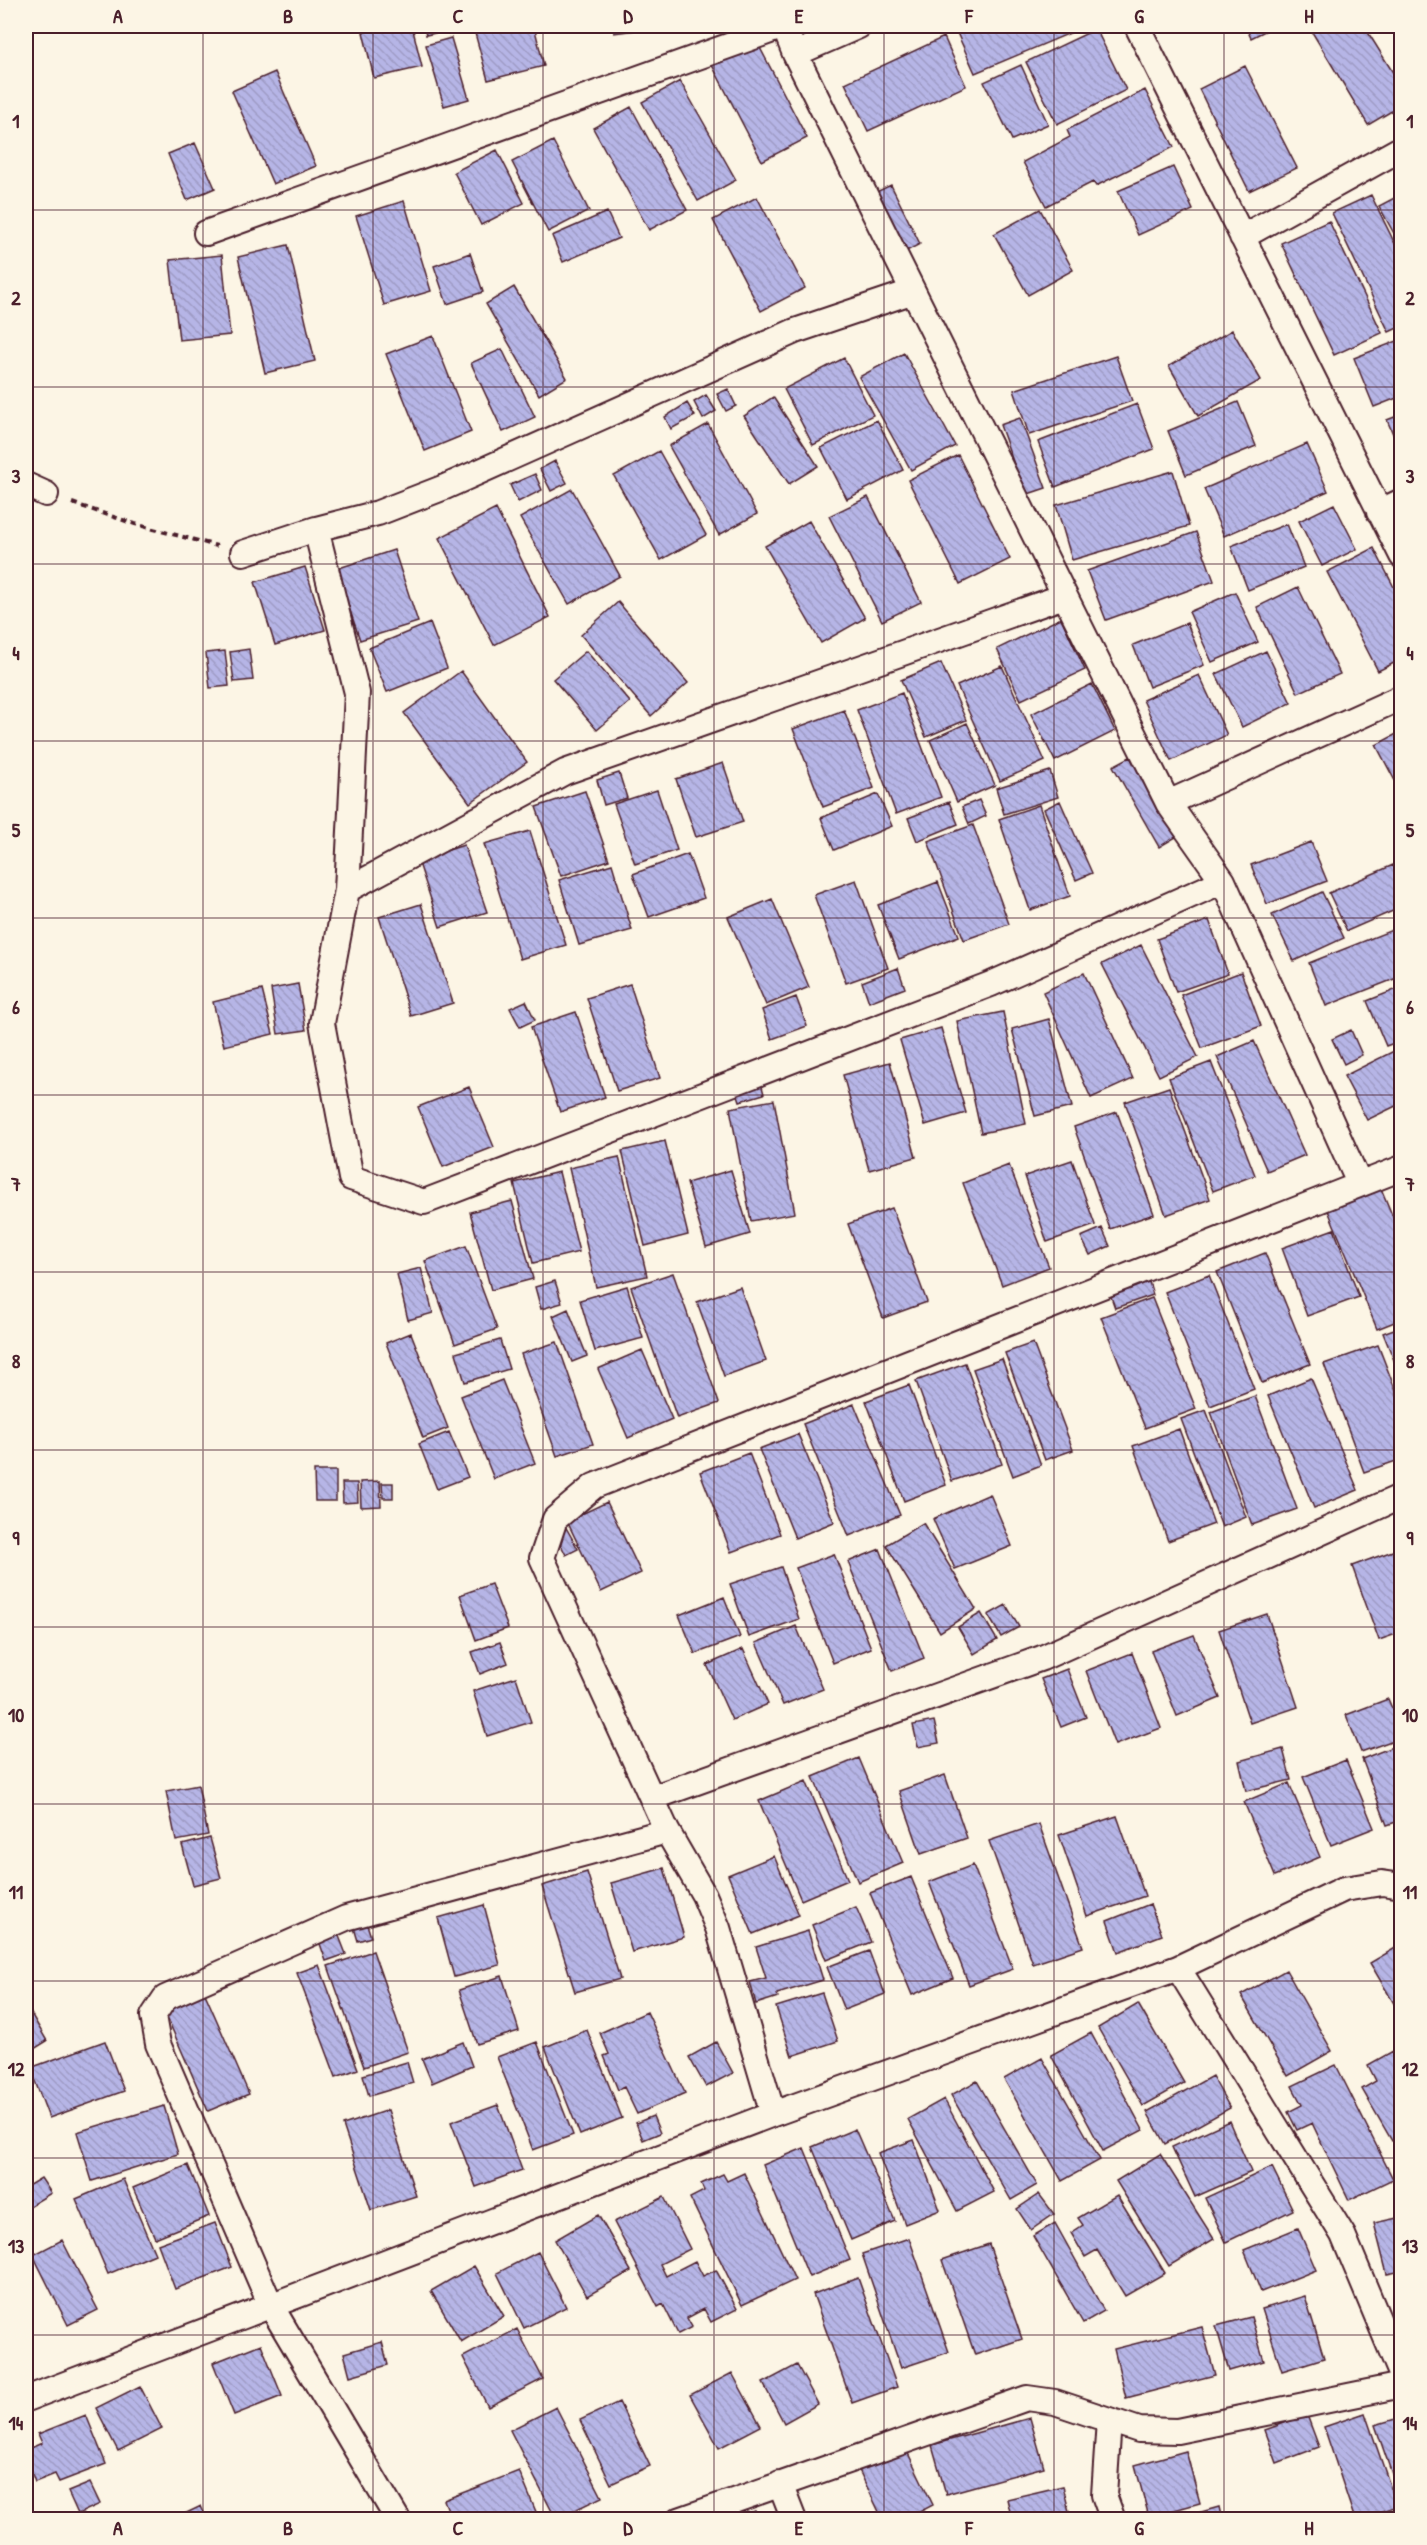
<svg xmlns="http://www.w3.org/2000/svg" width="1427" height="2545" viewBox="0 0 1427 2545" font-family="'Patrick Hand',sans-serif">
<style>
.building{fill:url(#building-back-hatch);stroke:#4a1f2b;stroke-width:1.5}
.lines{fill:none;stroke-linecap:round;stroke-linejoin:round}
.street-casing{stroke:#4a1f2b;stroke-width:28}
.path{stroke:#4a1f2b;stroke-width:4;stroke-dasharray:6 4.5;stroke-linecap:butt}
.street{stroke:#fcf5e5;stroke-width:24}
.grid{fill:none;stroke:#4a1f2b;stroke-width:1.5;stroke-opacity:0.55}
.neatline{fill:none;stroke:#4a1f2b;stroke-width:2}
.grid-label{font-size:20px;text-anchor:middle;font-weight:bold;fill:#4a1f2b}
</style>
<defs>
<pattern id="building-back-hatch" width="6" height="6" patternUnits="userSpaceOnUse" patternTransform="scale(1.5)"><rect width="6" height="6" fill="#b6b5e6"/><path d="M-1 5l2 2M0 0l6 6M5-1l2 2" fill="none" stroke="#9e9bc5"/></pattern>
</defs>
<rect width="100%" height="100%" fill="#fcf5e5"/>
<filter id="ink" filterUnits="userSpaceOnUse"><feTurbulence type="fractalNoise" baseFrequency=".0167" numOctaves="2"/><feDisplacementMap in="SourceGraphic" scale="12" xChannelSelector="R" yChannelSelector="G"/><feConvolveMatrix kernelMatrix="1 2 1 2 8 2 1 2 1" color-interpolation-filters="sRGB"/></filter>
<g filter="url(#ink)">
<path class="building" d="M390,26h22l10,41 -48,11 -11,-46z
M424,26h42l-40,9z
M473,26h61l10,40 -56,14z
M613,26h46v1l-45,6z
M954,26h118l3,5 -100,42z
M1245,26h30l-24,12z
M1323,26h41l38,61v18l-34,20 -56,-93z
M1096,29l30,61 -69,34 -31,-62z
M944,37l22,49 -98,45 -23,-48z
M451,38l18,61 -25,7 -18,-61z
M757,42l50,96 -45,23 -50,-96z
M1021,65l27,59 -36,16 -28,-58z
M1245,66l52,102 -48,23 -50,-102z
M275,72l41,94 -43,18 -41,-93z
M680,81l56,99 -38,21 -56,-99z
M1145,90l29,57 -78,39 -3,-4 -47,24 -23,-44 47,-25 -3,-7z
M631,107l56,103 -38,20 -56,-102z
M553,141l36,70 -41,21 -36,-70z
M195,143l20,45 -28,12 -19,-46z
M497,150l27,53 -43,22 -27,-53z
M1173,167l20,43 -55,25 -20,-44z
M891,185l29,59 -23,12 -29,-60z
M1402,194v54l-23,-42z
M1371,195l31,63v68l-13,6 -57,-119z
M757,197l48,91 -44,23 -48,-91z
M404,201l27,90 -47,14 -28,-89z
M1040,209l33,61 -45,25 -34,-61z
M607,212l12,26 -56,24 -11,-26z
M1329,221l53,112 -48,22 -53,-112z
M288,245l27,116 -50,12 -27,-116z
M470,253l13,39 -36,12 -13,-38z
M222,255l8,80 -51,5 -9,-80z
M514,287l53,91 -28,17 -53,-91z
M1232,330l29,50 -63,36 -29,-50z
M433,336l38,96 -46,19 -39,-97z
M1402,339v57l-28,11 -20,-49z
M502,349l33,68 -32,15 -32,-69z
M904,353l51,93 -44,24 -52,-93z
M1116,356l16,45 -103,34 -15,-45z
M844,358l29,57 -60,30 -29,-56z
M728,389l8,17 -10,5 -9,-17z
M706,395l10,16 -13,8 -9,-17z
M773,397l45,69 -29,18 -45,-68z
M1238,402l18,44 -70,29 -18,-44z
M687,403l8,13 -24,13 -6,-12z
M1137,404l17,45 -99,38 -17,-45z
M1402,414v41l-15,-35z
M1020,418l26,70 -21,7 -25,-70z
M877,420l26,50 -56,29 -26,-51z
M708,424l49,90 -38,21 -50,-89z
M1307,444l21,47 -104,45 -20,-47z
M659,451l47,84 -45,25 -47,-84z
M958,455l52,104 -50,25 -52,-104z
M555,461l12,22 -16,8 -11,-22z
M1173,471l16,55 -117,34 -16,-55z
M535,474l7,16 -24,12 -8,-17z
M572,489l48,87 -51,28 -49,-86z
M868,497l53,105 -39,19 -53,-105z
M1334,504l23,45 -35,17 -23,-45z
M496,509l54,108 -56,28 -55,-107z
M809,521l56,97 -44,25 -56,-97z
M1287,524l17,43 -56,23 -17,-44z
M1196,532l18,49 -108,39 -19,-49z
M1374,548l28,55v56l-24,12 -51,-99z
M394,550l24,72 -58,18 -24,-71z
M305,567l20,63 -50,15 -20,-63z
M1298,587l42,87 -42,19 -41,-86z
M1235,592l23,50 -46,20 -23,-50z
M618,602l70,81 -37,33 -70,-81z
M1061,618l24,52 -64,30 -24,-51z
M430,623l17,45 -60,24 -18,-44z
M1187,623l17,42 -55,22 -16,-42z
M249,649l4,31 -19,2 -4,-30z
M225,651l4,35 -19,2 -4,-35z
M586,651l44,51 -33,28 -44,-51z
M1266,651l25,52 -49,24 -26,-53z
M941,663l25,57 -40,17 -25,-57z
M1002,666l43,95 -45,20 -43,-95z
M461,671l66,91 -57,41 -66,-90z
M1199,675l28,60 -56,26 -28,-61z
M1092,684l23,47 -60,30 -24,-47z
M902,693l39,104 -45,17 -39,-104z
M844,710l30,78 -51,19 -30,-78z
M967,723l28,62 -38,17 -27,-62z
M1402,731v63l-26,-49z
M1130,757l46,80 -17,10 -46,-81z
M723,763l20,59 -47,15 -20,-58z
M1050,771l8,26 -54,17 -8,-26z
M619,773l8,25 -23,7 -7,-25z
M657,790l20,60 -42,14 -21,-60z
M585,791l24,69 -48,16 -25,-69z
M878,794l14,32 -58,24 -13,-32z
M979,800l7,16 -17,8 -7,-17z
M1060,801l32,72 -16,7 -32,-71z
M949,802l9,22 -41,17 -9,-23z
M1039,805l31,91 -40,14 -31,-91z
M973,825l36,99 -45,16 -36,-99z
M530,831l36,114 -46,14 -36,-115z
M1311,842l16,39 -60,23 -16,-39z
M464,845l23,67 -47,15 -22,-67z
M688,854l16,44 -55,19 -16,-43z
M612,864l20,66 -53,15 -20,-65z
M1393,865l9,18v24l-55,24 -18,-38z
M856,880l32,88 -42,15 -32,-88z
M938,882l21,54 -60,23 -21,-54z
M1322,892l22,46 -50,23 -22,-46z
M772,899l37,88 -43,18 -38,-88z
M421,904l32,99 -42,13 -32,-99z
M1209,920l19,54 -52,18 -19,-53z
M1402,926v50l-76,30 -17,-43z
M1141,945l57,112 -39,19 -57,-112z
M898,968l7,20 -36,14 -7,-20z
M1241,972l20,54 -59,22 -21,-53z
M1084,973l49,106 -42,19 -48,-106z
M298,984l8,46 -28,4 -7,-45z
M630,984l30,94 -43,13 -30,-93z
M1402,987v53l-16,6 -19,-45z
M262,990l11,44 -49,12 -11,-44z
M796,997l11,29 -35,13 -10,-29z
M526,1001l9,19 -15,7 -10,-19z
M576,1012l29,85 -45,15 -29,-85z
M1003,1012l23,112 -45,9 -24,-112z
M1049,1019l23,88 -37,9 -23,-87z
M941,1028l25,85 -41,12 -25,-85z
M1351,1030l11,25 -18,9 -12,-25z
M1254,1041l51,114 -38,16 -50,-114z
M1400,1048l2,55 -35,17 -23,-44z
M890,1062l26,95 -47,13 -26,-95z
M1211,1062l44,113 -42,16 -44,-113z
M761,1083l3,11 -24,7 -4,-12z
M469,1087l25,60 -51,20 -25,-60z
M1169,1087l41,112 -44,16 -41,-113z
M774,1100l21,113 -44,8 -21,-113z
M1117,1112l37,102 -44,15 -36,-102z
M665,1141l23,94 -43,11 -23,-95z
M619,1157l28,119 -51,11 -27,-119z
M1072,1160l23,65 -48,17 -22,-66z
M1009,1165l40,102 -47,18 -39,-102z
M731,1170l19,64 -44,13 -19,-64z
M559,1172l20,80 -46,11 -19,-80z
M1380,1186l22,53v80l-25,10 -50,-121z
M512,1201l21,78 -42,11 -21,-78z
M892,1208l35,94 -44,16 -35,-94z
M1102,1228l8,18 -20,9 -9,-18z
M1334,1229l25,68 -52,19 -25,-68z
M466,1246l31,83 -42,15 -30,-83z
M1265,1253l45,111 -48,19 -45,-111z
M421,1268l12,45 -25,7 -11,-46z
M673,1273l46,130 -42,15 -46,-131z
M1147,1275l6,20 -38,13 -7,-20z
M1209,1275l45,114 -44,17 -45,-114z
M555,1281l7,22 -21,6 -6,-22z
M627,1286l16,52 -48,13 -15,-51z
M740,1287l26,74 -42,15 -27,-74z
M1152,1298l44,111 -51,19 -44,-111z
M568,1309l19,47 -15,6 -19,-46z
M1402,1326v54l-19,-47z
M411,1333l37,95 -25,10 -37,-95z
M500,1340l9,29 -44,13 -9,-29z
M557,1342l36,102 -36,12 -36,-102z
M1033,1343l40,107 -28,10 -40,-107z
M1378,1345l24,62v52l-38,13 -40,-108z
M642,1350l30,69 -44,19 -30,-69z
M1002,1359l39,106 -28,11 -40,-107z
M965,1363l37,101 -50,17 -36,-100z
M1311,1378l47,112 -44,18 -46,-112z
M502,1380l33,83 -41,16 -33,-83z
M909,1385l37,100 -42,16 -38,-100z
M1255,1396l42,113 -45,16 -41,-113z
M854,1404l46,111 -51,21 -46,-112z
M1206,1410l40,107 -24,10 -41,-108z
M1179,1429l35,95 -46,17 -35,-95z
M449,1432l19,45 -31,12 -18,-45z
M798,1434l36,88 -39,16 -36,-89z
M749,1453l31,81 -49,18 -31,-80z
M314,1471h22v30h-21z
M380,1481l1,25 -20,1 -1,-25z
M342,1483h15l1,19 -15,1z
M382,1483h11v15h-10z
M990,1494l22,52 -57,23 -22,-50z
M607,1502l34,71 -40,19 -34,-71z
M923,1523l53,86 -36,23 -54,-87z
M564,1524l14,25 -12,6 -13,-26z
M880,1549l44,109 -32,13 -44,-109z
M1398,1549l4,10v73l-23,8 -27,-74z
M834,1554l37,94 -38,15 -37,-95z
M781,1567l18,52 -50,18 -19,-53z
M491,1584l17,44 -32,12 -16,-45z
M724,1597l16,40 -45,17 -16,-39z
M1006,1605l13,22 -18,10 -13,-22z
M981,1613l16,27 -23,14 -16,-27z
M1267,1614l31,93 -48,16 -31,-93z
M796,1626l27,63 -40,16 -27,-62z
M1194,1635l26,63 -43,18 -26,-65z
M500,1642l8,21 -28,11 -8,-22z
M743,1649l25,55 -36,16 -25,-55z
M1132,1653l29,75 -46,17 -29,-74z
M1067,1669l19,48 -25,10 -20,-48z
M516,1677l15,45 -44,14 -14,-45z
M1388,1699l14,32v6l-41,15 -15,-37z
M934,1721l5,22 -21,4 -5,-22z
M1402,1743v77l-15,5 -25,-66z
M1283,1749l8,31 -45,11 -7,-30z
M859,1758l44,105 -45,19 -45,-105z
M1346,1760l28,68 -43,17 -28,-68z
M945,1775l22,63 -46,16 -22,-63z
M806,1781l42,99 -47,20 -42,-99z
M1289,1783l31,74 -45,19 -31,-74z
M198,1785l10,50 -32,6 -10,-50z
M1117,1816l28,80 -58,20 -28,-81z
M1039,1824l44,123 -50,17 -44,-123z
M210,1838l11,40 -28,7 -11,-40z
M774,1856l25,59 -46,19 -25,-59z
M973,1865l40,104 -44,16 -40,-103z
M664,1868l20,69 -52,15 -21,-69z
M587,1872l33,107 -45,13 -33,-106z
M911,1877l42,101 -41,17 -42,-102z
M1150,1904l12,31 -44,17 -11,-31z
M484,1905l16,60 -46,12 -16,-59z
M856,1907l15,35 -45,18 -14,-35z
M365,1918l6,19 -13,4 -6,-20z
M337,1931l9,23 -20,7 -8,-23z
M808,1931l15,49 -46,14 1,3 -22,7 -6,-22 16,-4 -10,-31z
M1402,1944v73l-32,-54z
M373,1951l35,101 -44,15 -36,-101z
M869,1951l16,43 -41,16 -17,-43z
M319,1965l39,104 -22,8 -39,-104z
M1286,1970l46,81 -44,25 -47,-81z
M502,1976l17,55 -42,13 -18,-54z
M203,1989l46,105 -41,17 -46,-105z
M822,1993l16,48 -46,15 -16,-49z
M1138,2004l46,79 -41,23 -45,-78z
M26,2005l21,36 -21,13z
M647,2012l38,81 -48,21 -13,-27 -6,3 -14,-34 5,-2 -9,-21z
M587,2030l35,88 -42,17 -35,-88z
M1091,2033l52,97 -40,21 -52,-96z
M105,2041l19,50 -75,27 -19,-50z
M463,2042l9,24 -40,17 -10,-24z
M537,2042l36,93 -40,15 -36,-93z
M716,2042l17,31 -27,14 -17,-30z
M1393,2051l9,15v70l-10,5 -30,-52 14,-8 -8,-16z
M1042,2058l58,102 -38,21 -58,-102z
M407,2062l6,21 -44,13 -6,-21z
M1336,2065l57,114 -44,21 -37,-77 -15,7 -9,-18 14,-7 -10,-19z
M1212,2076l18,32 -65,36 -18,-32z
M977,2081l60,104 -26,15 -60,-105z
M944,2099l50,93 -37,19 -49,-92z
M498,2105l24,65 -46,17 -25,-65z
M164,2106l14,48 -86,27 -15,-49z
M388,2110l28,86 -45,14 -28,-85z
M653,2116l7,17 -17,7 -7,-17z
M1229,2121l22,51 -56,25 -23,-50z
M855,2129l40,92 -44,19 -39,-93z
M914,2140l26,70 -35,14 -27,-71z
M804,2148l46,112 -41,17 -46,-112z
M1160,2154l54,85 -45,27 -53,-85z
M188,2165l21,51 -54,22 -22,-50z
M1272,2167l21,43 -67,32 -21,-44z
M744,2173l51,107 -53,25 -52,-107 14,-7 -3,-7 22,-10 4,7z
M41,2178l10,15 -23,14 -2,-4v-16z
M123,2179l32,75 -47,20 -32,-75z
M1039,2194l15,20 -23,16 -14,-21z
M1117,2195l48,78 -40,23 -28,-46 -12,7 -14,-24 12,-8 -5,-7z
M664,2197l26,52 -30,15 6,12 29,-15 8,15 13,-6 21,39 -26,13 -7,-13 -17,9 5,9 -14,7 -15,-30 -5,3 -44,-85z
M598,2215l33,56 -44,25 -32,-56z
M1402,2217v54l-15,3 -13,-51z
M215,2223l17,44 -57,22 -17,-45z
M1055,2223l49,88 -21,12 -50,-87z
M1298,2228l18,42 -55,22 -17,-42z
M909,2238l40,114 -48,16 -39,-114z
M62,2240l36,70 -30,15 -35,-70z
M989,2244l33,95 -47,16 -33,-95z
M538,2252l28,55 -42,21 -27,-55z
M474,2266l30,50 -43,26 -30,-51z
M858,2278l39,109 -45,16 -39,-109z
M1305,2296l19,62 -42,13 -20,-62z
M1251,2317l13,44 -35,10 -13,-45z
M1202,2327l13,48 -89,23 -12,-49z
M517,2329l26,50 -55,28 -25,-50z
M382,2342l6,23 -38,11 -6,-23z
M261,2344l21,52 -48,19 -21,-52z
M797,2365l21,39 -34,19 -21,-40z
M732,2373l29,53 -42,22 -29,-53z
M140,2386l22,43 -44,22 -22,-43z
M619,2402l31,64 -39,18 -31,-64z
M556,2407l46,90 -46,22 -46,-89z
M1365,2413l32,93 -42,14 -31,-93z
M86,2415l20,49 -47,18 -4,-8 -20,8 -9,-24v-8l16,-7 -4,-9z
M1307,2415l12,32 -42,16 -12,-33z
M1402,2417v86l-27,-78z
M1030,2418l14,49 -98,27 -14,-49z
M905,2447l28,58 -29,15h-21l-24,-50z
M1186,2451l14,52 -51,14 -14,-52z
M519,2471l20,48 -87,1 -8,-20z
M90,2483l10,21 -22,10 -10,-22z
M1063,2486l8,34h-59l-5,-21z
M201,2506l6,14h-35z
M1219,2507l3,13h-49z
M755,2511l3,9h-26z"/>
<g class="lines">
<defs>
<path id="street" d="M784,26l11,28 373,749 55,78 136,302
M1137,26l265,530
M795,54l64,-28
M206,233l578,-207
M1242,237l160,-89
M26,485l20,9
M1379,512l23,-11
M316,529l41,164 -10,197 -25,133 29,155 73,24 567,-218 232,-103
M243,553l73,-24 62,-16 67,-26 350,-156 116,-39
M1168,803l234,-106
M347,890l218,-118 499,-176
M652,1798l390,-140 360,-162
M1178,1968l165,267 59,141
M773,2114l-55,-186 -14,-33 -37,-64 -125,-273 13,-39 39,-33 808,-318
M26,2399l747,-285 405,-146 166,-79 38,-6 20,3
M1109,2420l-5,75 9,25
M780,2484l14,36
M398,2520l-127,-214 -113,-262 -5,-28 12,-18 181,-80 321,-87
M679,2520l348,-122 28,4 84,28 38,1 225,-46"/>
</defs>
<use href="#street" class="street-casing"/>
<path class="path" d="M72,503l63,21 82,22"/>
<use href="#street" class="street"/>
</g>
</g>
<path class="grid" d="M203,26v2494M373,26v2494M543,26v2494M714,26v2494M884,26v2494M1054,26v2494M1224,26v2494M26,210h1376M26,387h1376M26,564h1376M26,741h1376M26,918h1376M26,1095h1376M26,1272h1376M26,1450h1376M26,1627h1376M26,1804h1376M26,1981h1376M26,2158h1376M26,2335h1376"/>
<rect width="1427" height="2545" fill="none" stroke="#fcf5e5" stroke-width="66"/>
<rect x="33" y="33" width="1361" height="2479" class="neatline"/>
<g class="grid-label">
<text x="118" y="23">A</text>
<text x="288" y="23">B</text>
<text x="458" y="23">C</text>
<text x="628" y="23">D</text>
<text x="799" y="23">E</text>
<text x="969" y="23">F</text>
<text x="1139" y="23">G</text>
<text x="1309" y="23">H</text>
<text x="16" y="128">1</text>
<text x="1410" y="128">1</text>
<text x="16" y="305">2</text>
<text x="1410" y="305">2</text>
<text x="16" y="483">3</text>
<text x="1410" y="483">3</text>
<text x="16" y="660">4</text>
<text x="1410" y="660">4</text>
<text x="16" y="837">5</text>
<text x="1410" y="837">5</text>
<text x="16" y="1014">6</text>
<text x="1410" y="1014">6</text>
<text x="16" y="1191">7</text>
<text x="1410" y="1191">7</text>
<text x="16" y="1368">8</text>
<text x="1410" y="1368">8</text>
<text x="16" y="1545">9</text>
<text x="1410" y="1545">9</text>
<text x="16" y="1722">10</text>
<text x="1410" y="1722">10</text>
<text x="16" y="1899">11</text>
<text x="1410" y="1899">11</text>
<text x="16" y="2076">12</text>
<text x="1410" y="2076">12</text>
<text x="16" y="2253">13</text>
<text x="1410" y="2253">13</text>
<text x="16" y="2430">14</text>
<text x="1410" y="2430">14</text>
<text x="118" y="2535">A</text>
<text x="288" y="2535">B</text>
<text x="458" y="2535">C</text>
<text x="628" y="2535">D</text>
<text x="799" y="2535">E</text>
<text x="969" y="2535">F</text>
<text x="1139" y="2535">G</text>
<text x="1309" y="2535">H</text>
</g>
</svg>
